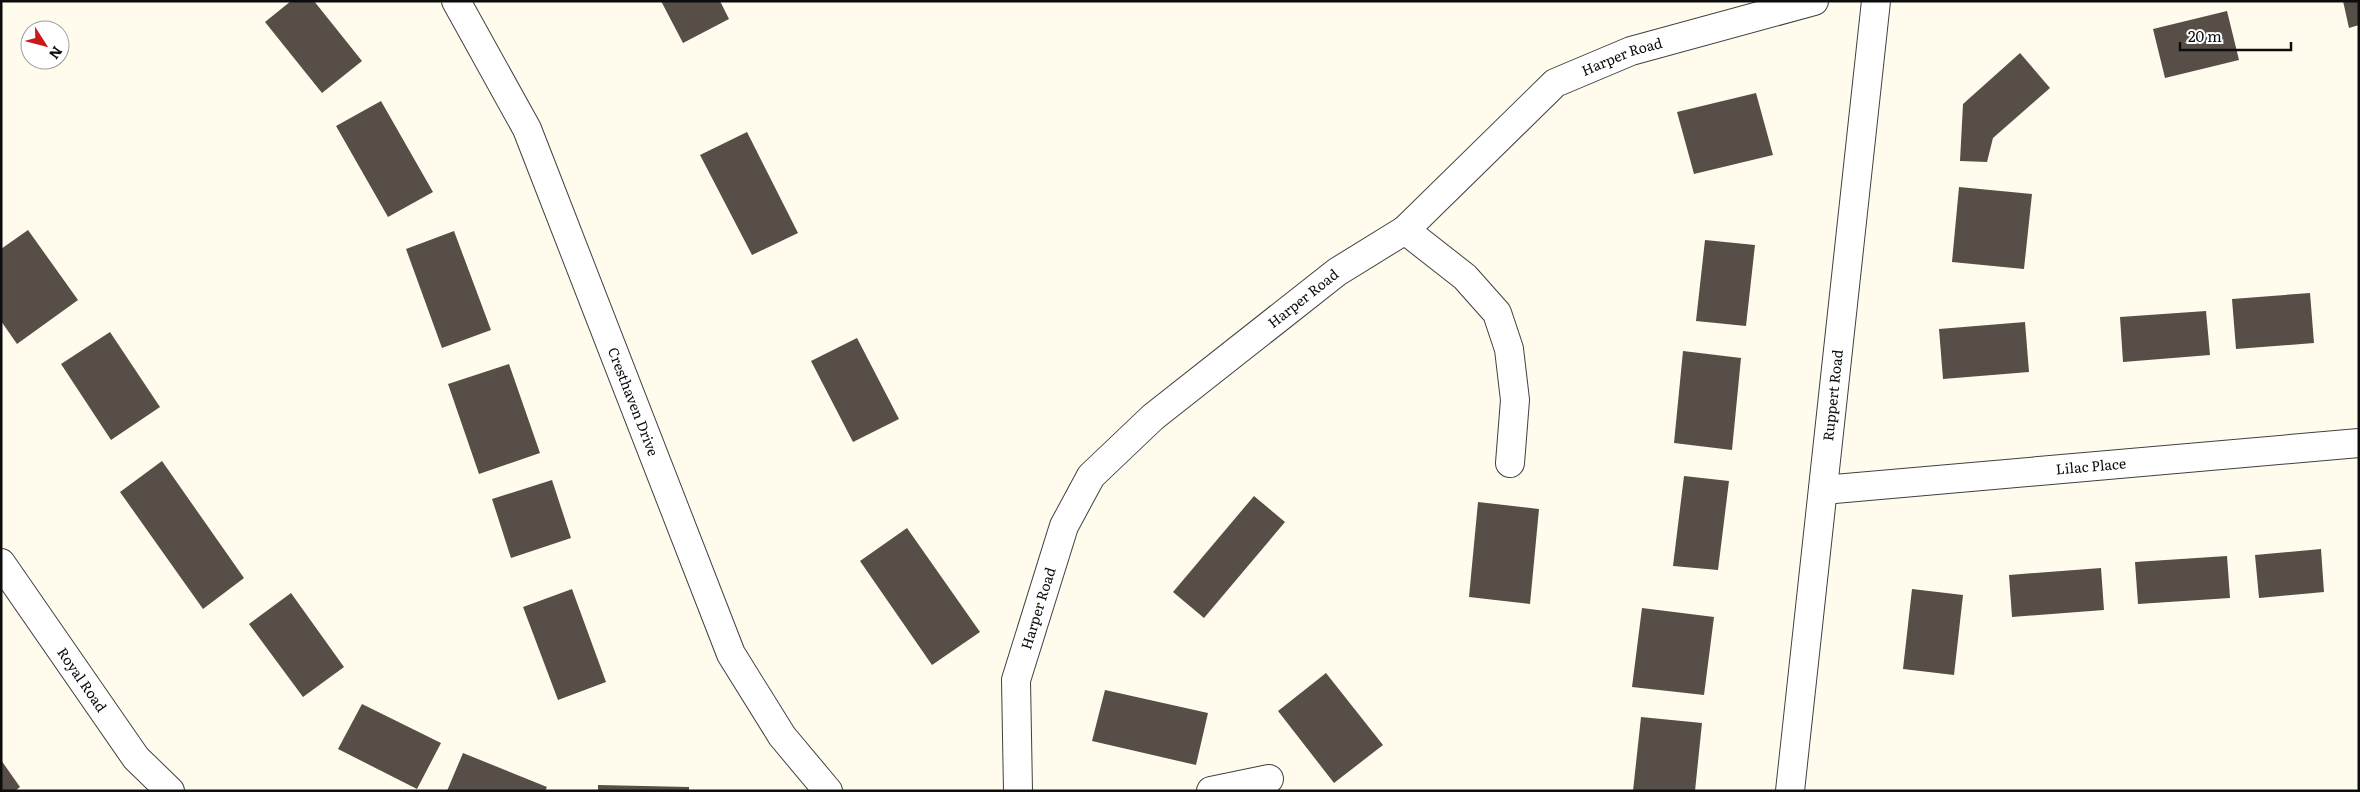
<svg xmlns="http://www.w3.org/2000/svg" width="2360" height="792" viewBox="0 0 2360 792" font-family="Literata,serif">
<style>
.building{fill:#574e48}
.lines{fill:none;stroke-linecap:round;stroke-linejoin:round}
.minor-casing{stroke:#404040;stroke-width:30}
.minor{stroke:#fff;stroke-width:28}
.labels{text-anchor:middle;stroke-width:5;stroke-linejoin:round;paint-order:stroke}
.street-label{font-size:14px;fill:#0d0d0d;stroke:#fff}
</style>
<rect width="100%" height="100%" fill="#fffced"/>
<path class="building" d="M291,1h23l48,60 -40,32 -57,-71z
M661,1h59l9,18 -46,24z
M2343,1h16v24l-10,3z
M2227,11l12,49 -74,18 -12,-49z
M2020,53l30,35 -57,50 -6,24 -27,-1 3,-57z
M1756,93l17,62 -79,19 -17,-62z
M381,101l52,91 -45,25 -52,-91z
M747,132l51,101 -46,22 -52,-100z
M1959,187l73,7 -8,75 -72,-7z
M28,230l50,70 -61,44 -16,-23v-72z
M454,231l37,99 -49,18 -36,-99z
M1705,240l50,5 -9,81 -50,-5z
M2310,293l4,50 -78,6 -4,-50z
M2206,311l4,44 -87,7 -3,-45z
M2025,322l4,50 -86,7 -4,-50z
M110,332l50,75 -49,33 -50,-76z
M857,338l42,81 -46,23 -42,-81z
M1683,351l58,7 -9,92 -58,-7z
M509,364l31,89 -61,21 -31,-90z
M162,461l82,117 -41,31 -83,-117z
M1684,476l45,5 -11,89 -45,-4z
M552,480l19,58 -60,20 -19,-59z
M1254,496l31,26 -81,96 -31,-26z
M1478,502l61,7 -9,95 -61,-7z
M907,528l73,104 -48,33 -72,-104z
M2321,549l3,43 -65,6 -4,-43z
M2227,556l3,42 -92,6 -3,-42z
M2101,568l3,42 -92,7 -3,-42z
M572,589l34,93 -48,18 -35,-93z
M1912,589l51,6 -9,80 -51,-6z
M291,593l53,74 -41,30 -54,-73z
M1642,608l72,9 -10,78 -72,-8z
M1326,673l57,72 -49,38 -56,-72z
M1105,690l103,23 -12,52 -104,-24z
M362,704l79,39 -24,46 -79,-40z
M1641,717l61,6 -7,68h-62z
M463,753l84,34 -2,4h-98z
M1,760l19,27 -5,4h-14z
M598,785l91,2v4h-91z"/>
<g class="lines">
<defs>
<g id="minor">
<path id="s1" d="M456,1l71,128 204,525 51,82 46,55"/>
<path d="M1405,230l60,47 32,36 12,36 6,51 -5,63"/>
<path id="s2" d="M1823,490l536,-47"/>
<path id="s3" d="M1,563l135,195 34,33"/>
<path id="s4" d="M1018,791l-2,-111 48,-154 27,-50 62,-59 184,-145 68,-42 150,-147 76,-32 183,-50"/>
<path d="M1211,791l58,-12"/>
<path id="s5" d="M1790,791l86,-790"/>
</g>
</defs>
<use href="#minor" class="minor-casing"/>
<use href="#minor" class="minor"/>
</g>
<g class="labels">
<g class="street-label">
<text dy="5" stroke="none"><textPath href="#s4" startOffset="1011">Harper Road</textPath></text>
<text dy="5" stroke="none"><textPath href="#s4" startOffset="606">Harper Road</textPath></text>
<text dy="5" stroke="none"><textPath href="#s5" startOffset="398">Ruppert Road</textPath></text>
<text dy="5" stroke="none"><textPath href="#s1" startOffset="439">Cresthaven Drive</textPath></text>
<text dy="5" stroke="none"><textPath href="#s2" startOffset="269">Lilac Place</textPath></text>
<text dy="5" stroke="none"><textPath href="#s4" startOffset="186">Harper Road</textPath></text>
<text dy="5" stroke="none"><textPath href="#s3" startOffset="142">Royal Road</textPath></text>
</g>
</g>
<rect width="2360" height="792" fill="none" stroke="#0d0d0d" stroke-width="5"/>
<g transform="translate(45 45) rotate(126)"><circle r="24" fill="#ffffff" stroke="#9e9e9e"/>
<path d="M0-4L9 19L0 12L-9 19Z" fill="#c81a1d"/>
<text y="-8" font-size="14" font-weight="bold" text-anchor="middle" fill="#0d0d0d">N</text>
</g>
<path d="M2180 42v8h111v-8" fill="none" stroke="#0d0d0d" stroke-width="2.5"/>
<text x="2188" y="42" font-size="15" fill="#0d0d0d" stroke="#ffffff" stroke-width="4" paint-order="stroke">20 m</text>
</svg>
